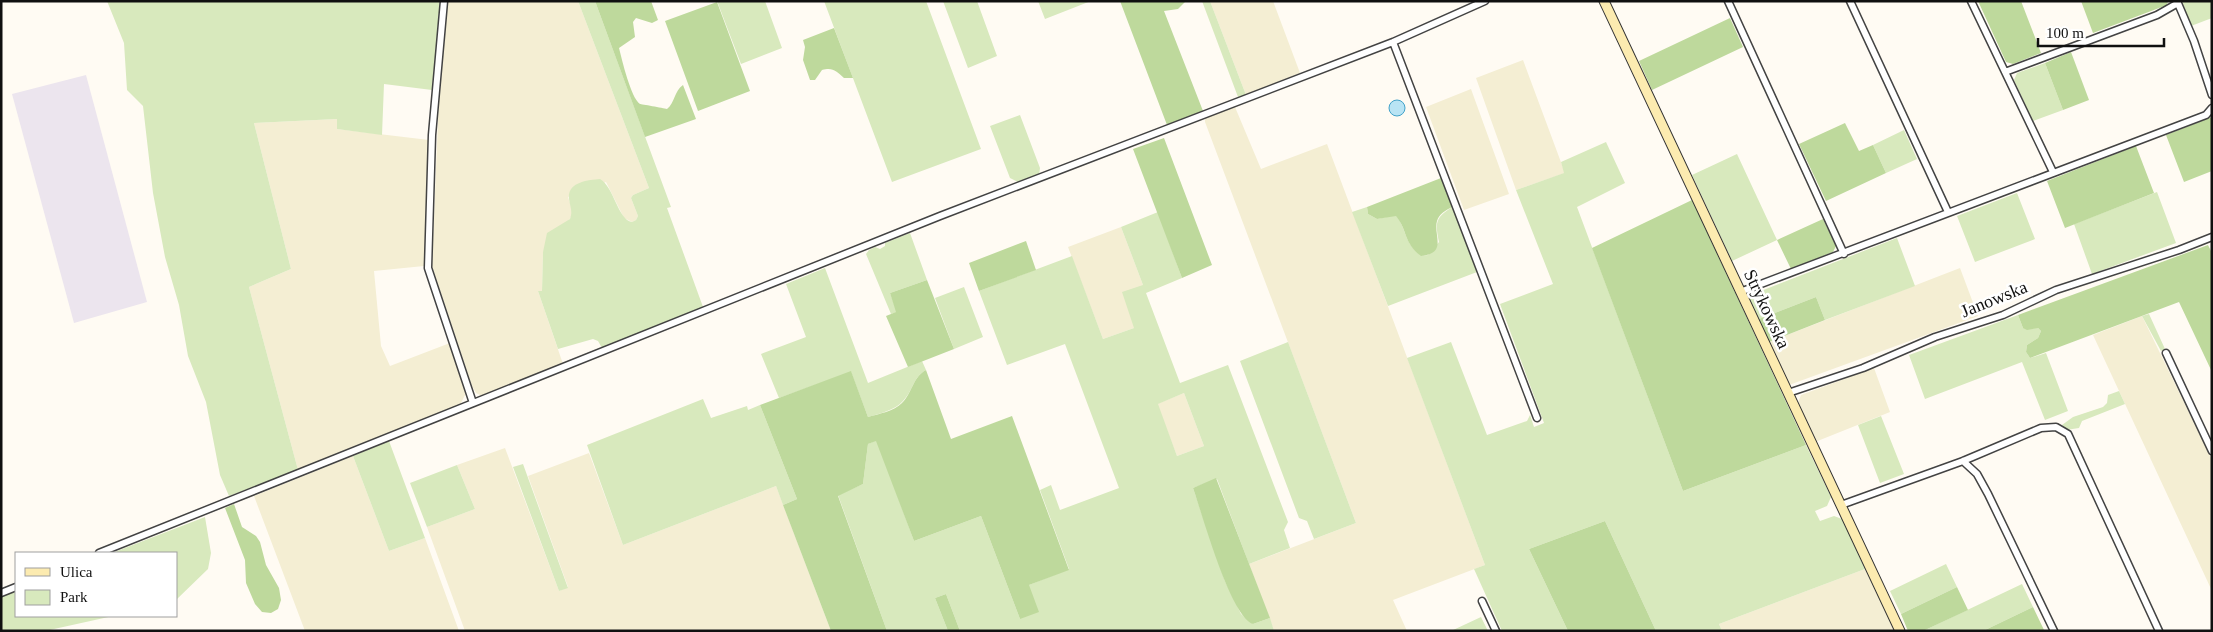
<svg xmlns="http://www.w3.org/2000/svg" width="2213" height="632" viewBox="0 0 2213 632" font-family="Georgia,serif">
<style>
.industrial{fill:#ece5ee}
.farmland{fill:#f4eed3}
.green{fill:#d8e9bd;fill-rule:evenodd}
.forest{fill:#bed99c}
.water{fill:#b9e4f4;stroke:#42a2c9}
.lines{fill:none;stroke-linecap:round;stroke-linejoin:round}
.street-casing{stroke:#434343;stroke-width:9}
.secondary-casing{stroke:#323232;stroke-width:11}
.street{stroke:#fff;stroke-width:6}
.secondary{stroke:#fcebb0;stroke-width:9}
.labels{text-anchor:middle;stroke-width:5;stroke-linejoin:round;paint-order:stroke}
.street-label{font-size:18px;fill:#101010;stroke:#fff}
</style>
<rect width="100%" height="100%" fill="#fffbf3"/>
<path class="industrial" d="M86,75l61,227 -73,21 -62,-229z"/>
<path class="farmland" d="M448,1h130l71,187 -16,7 -2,3 7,18 -2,4 -4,2 -8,-4 -18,-36 -38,15 5,15 -3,7 -6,5 -21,28 -1,39h-4l25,73 -81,32 -6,-3 -4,-7 -40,-120 8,-194z
M1210,1h63l27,72 -54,22z
M1523,60l42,113 -49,17 -40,-112z
M1471,89l38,105 -45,16 -38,-103z
M1235,107l26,62 66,-25 158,421 -92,35 14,31h-133l-25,-67 107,-41 -151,-401v-4z
M337,119v10l92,11 -5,126 -50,5 7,75 9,20 60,-23 16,50 -6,12 -110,43 -52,22 -49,-183 42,-18 -37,-146z
M1121,227l22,58 -9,43 -31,11 -35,-92z
M1960,268l18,48 -189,69 -20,-43z
M2142,316l70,144v131l-119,-256z
M1874,368l16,44 -75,30 -17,-39 3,-8z
M1184,393l20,53 -27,10 -20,-52z
M505,448l54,143 9,-4 -40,-111 61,-23 34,92 153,-59 55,145h-366l-38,-104 48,-18 -18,-44z
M353,456l36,95 36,-13 34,93h-154l-51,-135z
M1865,569l30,62h-173l-3,-7z"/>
<path class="green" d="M107,1h333l-8,89 -48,-6 -2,51 -45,-6v-10l-83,4 37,146 -42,18 49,183 -69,26 -9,-21 -14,-73 -18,-46 -9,-51 -14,-48 -12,-64 -10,-87 -16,-16 -3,-47z
M578,1h17l76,206 -4,1 36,99 -101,41 -4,-7 -5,-2 -35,10 -20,-58h4l1,-39 4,-19 23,-14c3,-8 0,-12 -1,-20 -2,-17 19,-19 31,-20 14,8 18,41 32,43l4,-2 2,-4 -7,-18 2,-3 16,-7z
M717,1h48l17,47 -41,16z
M824,1h102l55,148 -89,33z
M943,1h34l20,55 -29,12z
M1038,1h53l-46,18z
M1202,1h8l36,94 -8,2z
M2182,1h30v17l-21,8z
M2045,63l18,47 -30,11 -19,-41 3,-7z
M1020,115l20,53 -1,7 -21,7 -8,-4 -20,-52z
M1904,130l13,29 -31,14 -13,-28z
M1606,142l19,41 -48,24 106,284 123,-46 25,52 -4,9 -12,5 5,10 14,-5 8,3 23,50 -146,55 3,7h-66l-51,-110 -76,28 39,82h-66l-28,-62 11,-4 -78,-207 44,-16 36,93 40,-14 3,-6 4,12 10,-4 -44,-119 53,-20 -37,-94 48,-17 -3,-11z
M1737,154l40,86 -45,21 -40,-86z
M2157,192l19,51 -84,31 -18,-50z
M2017,193l18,46 -60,23 -18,-46z
M1367,207l1,7 9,5 19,-4c12,17 7,27 26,41l6,-1 11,-13c-4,-19 -4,-24 13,-35l25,65 -89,34 -36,-94z
M1158,212l24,66 -36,15 34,90 48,-18 60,157 -4,8 6,18 -41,16 -32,-85 -24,9 32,93 16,33 12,10 17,-6 4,13h-314l-14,-37 -11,4 13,33h-61l-49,-136 25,-11 5,-40 9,-4 37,101 67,-25 39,103 9,-34 40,-16 -29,-79 11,-5 9,25 59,-22 -54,-144 -58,21 -28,-74 93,-35 31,83 31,-11 -12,-36 21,-7 -22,-58zM1184,393l20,53 -27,10 -19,-52z
M910,233l17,47 -37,13 7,19 -6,2 -25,-60 3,-4 6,-3 5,2 5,-3v-3z
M1897,238l18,48 -90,34 -9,-23 -57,22 -11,-23z
M825,268l43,115 54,-22 4,9c-13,7 -13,21 -23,31 -8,9 -24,13 -35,16l-17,-45 -72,26 -18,-44 45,-17 -20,-53z
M964,287l19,50 -29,12 -19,-51z
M2149,314l16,35 -4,2 -19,-35z
M2018,315l5,13h15l3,3 -3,7 -11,7 -1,7 4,6 16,-5 22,58 -23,9 -23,-58 -97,37 -16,-44z
M1288,342l68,181 -42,16 -7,-18 -8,-3 -59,-157z
M2119,391l6,13 -43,17 -3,7 -13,2 -4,-5 11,-8 30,-10 4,-4 1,-8z
M703,399l8,19 36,-12 1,4 12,-5 37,94 -14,6 -7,-19 -153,59 -36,-100z
M1881,416l23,58 -24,9 -22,-58z
M389,441l36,97 -36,13 -36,-95z
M523,464l45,124 -9,3 -46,-124z
M457,465l18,44 -48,18 -17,-44z
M205,517l6,36 -3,16 -32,31v-47h-64z
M1946,564l11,23 -56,27 -11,-23z
M2022,584l11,23 -50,24h-60z
M16,591v25h97l-68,15h-44v-34z
M1481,617l7,14h-37z"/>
<path class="forest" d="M595,1h56l7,19 -6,3 -16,-5 -3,4 2,15 -16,11c3,12 12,50 21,56 1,0 23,4 27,5 8,-6 7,-18 16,-24l13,34 -51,18z
M1120,1h66l-8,8 -14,2 39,100 -36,14z
M1978,1h43l20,52 -28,11 -7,-2z
M2081,1h87l-1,4 -74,28z
M717,2l33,89 -52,20 -33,-90z
M1730,18l13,29 -91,43 -13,-29z
M834,28l19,50h-9c-8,-7 -11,-11 -22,-8l-7,10h-5l-7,-20 2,-13 -2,-7z
M2071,52l18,48 -26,10 -18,-47z
M2212,117v54l-28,11 -18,-47z
M1845,123l14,28 14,-6 13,28 -60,28 -27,-57z
M1164,138l48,127 -30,13 -49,-129z
M2136,146l18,47 -89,35 -18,-47z
M1441,178l11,29c-6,3 -13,7 -15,14 -4,14 11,32 -16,35 -18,-14 -13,-25 -25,-40l-19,3 -9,-5 -1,-7z
M1692,200l114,245 -123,46 -91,-243z
M1823,219l13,27 -3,6 -42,17 -14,-29z
M1026,241l10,29 -57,21 -10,-28z
M2208,245l4,8v119l-33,-70 -149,56 -4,-6 1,-7 11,-7 3,-7 -3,-3 -11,2 -4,-2 -5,-13z
M927,280l27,69 -46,18 -22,-51 10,-4 -6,-19z
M1816,297l9,23 -56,22 -10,-23z
M926,370l25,69 61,-23 57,154 -40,15 10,27 -19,7 -39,-103 -67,25 -38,-100 -8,3 -5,40 -25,12 49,135h-56l-48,-126 14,-6 -37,-94 91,-34 17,46c11,-3 26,-6 34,-14 11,-11 10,-25 24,-33z
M1216,478l54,140 -17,6c-23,-8 -51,-111 -60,-136z
M234,504l8,23 14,9 4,6 6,23 13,23 2,12 -3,9 -7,4 -9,-1 -7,-8 -9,-21 -1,-23 -20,-52z
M1605,521l51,110h-88l-39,-82z
M1957,587l11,23 -45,21h-15l-7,-17z
M946,594l14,37h-12l-13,-33z
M2033,607l11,23 -61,1z"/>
<path class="water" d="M1389 108a8 8 0 1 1 16 0a8 8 0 1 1-16 0Z"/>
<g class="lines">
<defs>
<path id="street" d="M444,1l-12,134 -4,133 45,135
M1728,1l116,253
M1850,1l98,211
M1971,1l82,171
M2177,1l17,40 18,54
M1393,42l144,376
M2005,72l152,-57 21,-12
M1740,292l466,-177 6,-7
M2166,353l46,98
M1788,393l75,-25 72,-31 68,-22 53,-25 123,-40 33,-13
M1963,461l14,13 11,20 66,137
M1841,505l122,-44 78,-33 15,-1 12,7 91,197
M99,553l841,-337 453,-174 92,-41
M1,593l15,-6
M1482,601l14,30"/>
<path id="secondary" d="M1604,1l296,630"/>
</defs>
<use href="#street" class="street-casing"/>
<use href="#secondary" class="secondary-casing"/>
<use href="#street" class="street"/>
<use href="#secondary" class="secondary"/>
</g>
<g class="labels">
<g class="street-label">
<text transform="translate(1994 299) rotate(-22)" y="6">Janowska</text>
<text transform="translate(1767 309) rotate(65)" y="6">Strykowska</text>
</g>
</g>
<rect width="2213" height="632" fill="none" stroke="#101010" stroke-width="5"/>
<rect x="15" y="552" width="162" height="65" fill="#ffffff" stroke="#9f9f9f"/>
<rect x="25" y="568" width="25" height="8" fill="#fcebb0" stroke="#9f9f9f"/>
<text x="60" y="577" font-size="15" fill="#101010">Ulica</text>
<rect x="25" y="590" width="25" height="15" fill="#d8e9bd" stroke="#9f9f9f"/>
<text x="60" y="602" font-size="15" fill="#101010">Park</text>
<path d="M2038 38v8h126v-8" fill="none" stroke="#101010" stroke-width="2.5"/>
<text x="2046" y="38" font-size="15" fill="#101010" stroke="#ffffff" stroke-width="4" paint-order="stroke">100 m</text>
</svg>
